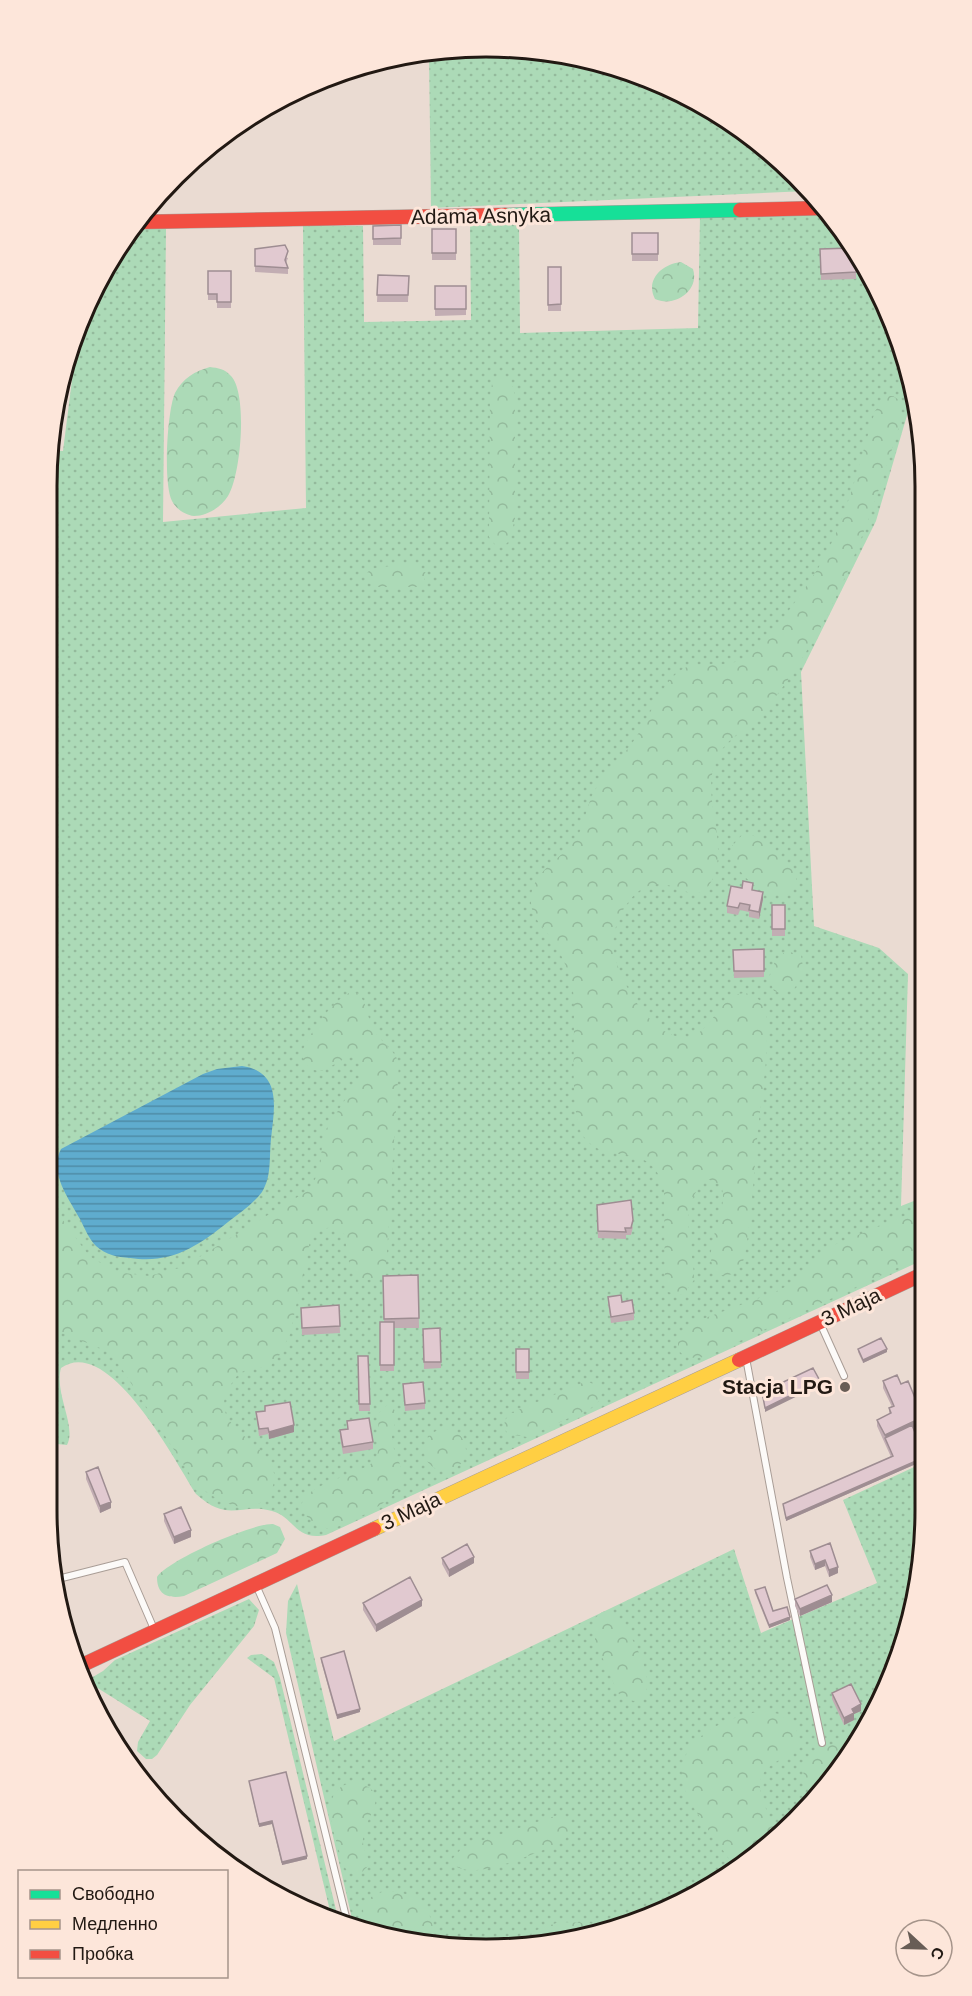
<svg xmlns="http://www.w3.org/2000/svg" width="972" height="1996" viewBox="0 0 972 1996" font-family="Arial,sans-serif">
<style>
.green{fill:url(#green-dots)}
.forest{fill:url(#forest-crowns)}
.water{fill:url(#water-rules)}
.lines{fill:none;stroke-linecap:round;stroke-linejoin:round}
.lane-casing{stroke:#a99d96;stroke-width:8}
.fast-casing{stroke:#a99d96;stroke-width:15}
.slow-casing{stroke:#a99d96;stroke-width:15}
.jam-casing{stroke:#a99d96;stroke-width:15}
.lane{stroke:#fcfaf8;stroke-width:6}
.fast{stroke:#16e098;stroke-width:14}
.slow{stroke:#ffcf43;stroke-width:14}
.jam{stroke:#f24e42;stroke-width:14}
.wall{fill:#c2adb3}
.shaded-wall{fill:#9e8d92}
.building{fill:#e1c9d0;stroke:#9e8d92;stroke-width:1.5}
.poi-dot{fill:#685d56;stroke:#fde6da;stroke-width:2}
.labels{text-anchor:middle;stroke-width:6;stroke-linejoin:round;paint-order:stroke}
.street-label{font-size:21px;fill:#221913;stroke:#fde6da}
.poi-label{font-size:21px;font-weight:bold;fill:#221913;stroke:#fde6da;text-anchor:end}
.rim{fill:none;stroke:#221913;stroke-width:3}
</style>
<defs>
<pattern id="green-dots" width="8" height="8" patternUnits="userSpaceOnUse" patternTransform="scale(1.5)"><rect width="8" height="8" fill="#acdab7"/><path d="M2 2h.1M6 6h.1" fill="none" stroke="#94ba9c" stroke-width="1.8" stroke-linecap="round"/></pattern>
<pattern id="forest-crowns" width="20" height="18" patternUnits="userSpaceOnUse" patternTransform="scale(1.5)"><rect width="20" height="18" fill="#acdab7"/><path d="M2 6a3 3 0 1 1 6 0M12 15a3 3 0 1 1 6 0" fill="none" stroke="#94ba9c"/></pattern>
<pattern id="water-rules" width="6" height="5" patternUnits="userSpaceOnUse" patternTransform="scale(1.5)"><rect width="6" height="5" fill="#5facce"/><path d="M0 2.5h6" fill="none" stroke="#4e8ba6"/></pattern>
</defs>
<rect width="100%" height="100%" fill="#eadbd2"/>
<path class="green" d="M486,47l86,8 82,25 100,58 53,53 -376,17 -2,-156z
M828,212l7,7 57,98 21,78 -37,126 -75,151 13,254 65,22 29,26 -7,232 23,-9 1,62 -599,276c-32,6 -31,-18 -54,-24 -31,-9 -43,13 -76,-17 -21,-33 -87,-160 -135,-126 -7,25 16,59 6,77l-10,-1 -10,-34v-924l3,-36 13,1 17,-134 41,-75 10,-13h35l-3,293 143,-14 -3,-282h60l1,96 107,-2 -1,-96 49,-3 1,112 178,-5 2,-112z
M925,1462v48l-8,86 -25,83 -40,75 -55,67 -116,83 -138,42 -143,-5 -47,-18 -67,-290 2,-32 9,-17 37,157 400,-192 27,84 116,-50 -34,-83z
M249,1599l10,11 -5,16 -64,79 -33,50 -5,4h-6l-9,-8 1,-9 12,-21 -54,-34 -4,5 -6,-11 17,-10 12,-11z
M262,1654l12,8 6,16 58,240 -7,-3 -57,-237 -27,-20 4,-3z"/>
<path class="forest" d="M681,262l12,7c7,22 -19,39 -38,30 -10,-19 7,-35 26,-37z
M210,367c8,1 15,2 21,9 17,18 10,99 -3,120 -6,10 -20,20 -34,20 -9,-1 -18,-7 -22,-15 -9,-17 -5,-90 3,-108 8,-15 20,-22 35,-26z
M502,377c10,4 11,10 13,20v122l-6,22 -5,5 -7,1 -8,-10 1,-141 2,-12z
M887,396h6l6,4 3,17c-27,89 -57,179 -110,257 -11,16 -22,31 -36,45 -11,11 -29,20 -37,35 -22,39 11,85 -6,124 -14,31 -34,5 -54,6 -27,0 -44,35 -46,58 -1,31 44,110 82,93 20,-9 34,-58 63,-36 7,6 9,17 9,26 1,34 -5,69 -9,103 -4,43 -6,88 -14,131 -6,14 -14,20 -29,14 -15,-31 16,-58 6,-88l-13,-6c-34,27 -14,65 -14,101l-11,15 -15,-3 -3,-9 -1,-94c-14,-53 -56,-20 -80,-52 -17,-22 -7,-113 -11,-146 -3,-18 -11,-36 -20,-50 -8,-13 -21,-22 -22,-38 -2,-28 25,-41 41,-59 13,-14 13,-37 23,-54 12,-20 30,-35 42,-54 13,-20 22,-47 40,-63 18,-15 41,-4 61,-12 23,-9 55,-56 69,-76 37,-51 50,-115 68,-174z
M403,564l11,1 12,8 -3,11 -5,3h-42l-9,-5v-9l4,-4z
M743,834l16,3 37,34v16l-7,7c-24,6 -59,-22 -57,-48z
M786,951l15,4 3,18 -10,16 -13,4 -7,-2 -5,-13 6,-17z
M349,993h8c12,10 9,26 18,39 9,13 17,15 24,31l-13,204c-11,17 -32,19 -37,-5 -3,-9 -2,-18 -5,-28 -14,-11 -24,-7 -34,7l-20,93 -11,22 -8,9c-9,3 -19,2 -27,6 -7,3 -11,10 -15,17 -22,37 35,52 44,81 3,10 1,18 -5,26 -18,26 -54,4 -72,-11l-76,-118 -15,-16 -58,-23v-120l13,9 29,40 27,16 33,4 34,-9 126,-77 11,-20 3,-36 38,-59c0,-38 -29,-4 -42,-4 -1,0 -9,-2 -10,-2l-8,-15c8,-20 29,-51 48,-61z
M924,1208l1,47 -215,100c-30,10 -43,-8 -21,-31l84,-31 20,-10 25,-27 18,-12z
M587,1381l12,6c4,11 1,15 -8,21l-64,29 -19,-3 -4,-6 1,-8 6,-7z
M387,1405l5,1c8,10 1,19 0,30 -1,17 15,31 9,49 -5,15 -53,40 -68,43 -8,1 -15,-2 -21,-7 -40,-31 50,-46 61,-59 11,-14 3,-34 6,-49z
M424 1450a21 21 0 1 1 42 0a21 21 0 1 1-42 0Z
M273,1524l7,3 5,12 -8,14 -93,43c-16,3 -27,-1 -27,-19 11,-17 95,-54 116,-53z
M612,1611c14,11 39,59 35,77 -2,7 -7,10 -13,13l-9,-2 -7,-6 -23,-52v-23l7,-6z
M765,1711l14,3 17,12 3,18c-9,12 -19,14 -30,23 -22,18 2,46 8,68l-43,31c-14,-21 -43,-57 -50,-79 -14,-47 45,-72 81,-76z
M854,1735l6,2 -8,17 -30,37 -12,-4 -6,-6 -1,-16 8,-12z
M354,1782c44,10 7,35 9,60 0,8 6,15 6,23l-9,9 -11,-1 -6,-8c-6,-27 -30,-75 11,-83z
M558,1815l12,8c1,12 -4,16 -13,22 -25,8 -81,37 -103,20l-1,-7 10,-11z
M384,1891c33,0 51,17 50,51l-34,-1 -36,-13 -1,-19 4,-10z
M559,1922l31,1 13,5 -60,18 -22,-1 16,-15z"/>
<path class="water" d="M242,1066c41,6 32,43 29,73 -2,18 1,37 -9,53 -9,12 -22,21 -34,30 -31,25 -57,42 -98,36 -13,-1 -24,-3 -34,-12 -7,-7 -11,-17 -16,-27 -12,-22 -31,-46 -19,-70l142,-75 14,-5z"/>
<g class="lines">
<defs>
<path id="lane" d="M821,1325l23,51
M746,1358l41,220 35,165
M58,1579l67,-17 29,67
M256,1585l19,43 72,293"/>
<path id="fast" d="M505,215l235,-5"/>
<path id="slow" d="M374,1529l365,-169"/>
<path id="jam" d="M740,210l84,-2
M137,222l368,-7
M739,1360l186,-87
M78,1667l296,-138"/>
</defs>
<use href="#lane" class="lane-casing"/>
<use href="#fast" class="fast-casing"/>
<use href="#slow" class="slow-casing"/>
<use href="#jam" class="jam-casing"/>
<use href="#lane" class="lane"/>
<use href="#fast" class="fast"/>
<use href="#slow" class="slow"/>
<use href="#jam" class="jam"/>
</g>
<path class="wall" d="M401,225v20h-28v-19z
M432,229h24v31h-24z
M632,233h26v28h-26z
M255,249l33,9 -2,5 2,5v6l-33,-2z
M820,249l36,6v24l-35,1z
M548,267h13v44h-13z
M208,271h23v37h-14v-8h-9z
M378,275l31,1 -1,26h-31z
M435,286h31v29l-31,1z
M753,890l10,9 -4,20 -10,-2v-5l-9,-2 -2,5 -11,-2v-7z
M772,905h13v31h-13z
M733,950l31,21v6l-30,1z
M597,1205l36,22 -2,8h-5v4l-28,-1z
M418,1275l1,53h-25v43h-14v-49h4l-1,-46z
M608,1297l14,5 12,11v7l-23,3 -3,-20z
M339,1305l1,28 -38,2 -1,-27z
M440,1328l1,40 -17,1 -1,-40z
M516,1349h13v30h-13z
M858,1349l29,3 -24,11 -5,-11z
M358,1356h10l2,55h-11z
M883,1381l18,3 22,39 -10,5 12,32 -139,61 -3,-17 108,-47 -14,-31v-6l12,-6v-6l3,-1 -9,-19z
M403,1384l22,19v6l-20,2z
M256,1412l38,20 -25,7 -1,-5 -9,2z
M347,1421l26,21v7l-30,5 -3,-17v-7l7,-1z
M86,1472l25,36 -11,5 -14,-34z
M164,1514l27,23 -17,7 -10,-23z
M830,1543l8,30 -9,4 -4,-11 -10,4 -5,-13v-6z
M442,1558l32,5 -25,14 -7,-13z
M755,1590l18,21 17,9 -21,8 -14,-35z
M795,1599l37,3 -32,14 -5,-10z
M363,1603l59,3 -46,26 -13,-22z
M321,1658l39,54 -23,7 -16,-58z
M832,1693l29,18 -7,3v6l-10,5 -12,-26z
M249,1781l58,78 -25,6 -10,-41 -13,3z"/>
<path class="shaded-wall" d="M763,892v7l-4,20v-7z
M887,1349v3l-24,11v-3z
M820,1381v4l-55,27v-4z
M923,1417v6l-37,18 -1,-6z
M294,1425v7l-25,7v-7z
M925,1457v3l-139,61v-3z
M51,1494v6l-5,2v-7z
M111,1502v6l-11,5v-7z
M191,1530v7l-17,7v-7z
M474,1557v6l-25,14v-7z
M825,1560v6l-10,4v-6z
M838,1567v6l-9,4v-7z
M832,1595v7l-32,14v-7z
M422,1600v6l-46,26v-7z
M790,1617v3l-21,8v-3z
M71,1629v10l-3,1 -2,-10z
M861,1704v7l-7,3v6l-10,5v-7l8,-9z
M360,1709v3l-23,7v-4z
M272,1821v3l-13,3v-3z
M307,1856v3l-25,6v-3z"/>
<path class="building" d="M401,225v13l-28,1v-13z
M432,229h24v24h-24z
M632,233h26v21h-26z
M285,245l3,6 -3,9 3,8 -33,-2v-17z
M852,248l4,7v17l-35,2 -1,-25z
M548,267h13v37l-13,1z
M208,271h23v31h-14v-8h-9z
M378,275l31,1 -1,19h-31z
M435,286h31v23h-31z
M743,881l10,2 -1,7 11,2 -4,20 -10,-2 1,-5 -10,-2 -2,5 -11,-2 4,-20 11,2z
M772,905h13v24h-13z
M764,949v22h-30l-1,-21z
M631,1200l2,20 -2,8h-6l1,4 -28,-1 -1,-26z
M418,1275l1,43 -35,1 -1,-43z
M621,1295l1,7 10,-2 2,13 -23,4 -3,-20z
M339,1305l1,21 -38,2 -1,-20z
M380,1322h14v43h-14z
M440,1328l1,34h-17l-1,-33z
M881,1338l6,11 -24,11 -5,-11z
M516,1349h13v23h-13z
M358,1356h10l2,48h-11z
M813,1368l7,13 -55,27 -3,-16z
M897,1375l4,9 7,-3 15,36 -38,18 -8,-15 14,-7 -2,-5 5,-2 -11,-25z
M423,1382l2,21 -20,2 -2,-21z
M290,1402l4,23 -25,7 -1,-4 -9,1 -3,-17 9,-1v-5z
M369,1418l4,24 -30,5 -3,-17 8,-1 -1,-8z
M912,1425l4,10 9,-4v26l-139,61 -3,-14 110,-48 -8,-18z
M98,1467l13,35 -11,4 -14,-34z
M48,1482l3,12 -5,1v-12z
M181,1507l10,23 -17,7 -10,-23z
M830,1543l8,24 -9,3 -4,-10 -10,4 -5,-13z
M467,1544l7,13 -25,13 -7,-12z
M410,1577l12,23 -46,25 -13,-22z
M827,1585l5,10 -32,14 -5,-10z
M765,1587l8,24 14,-4 3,10 -21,8 -14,-35z
M67,1615l4,14 -5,1 -2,-14z
M344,1651l16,58 -23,6 -16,-57z
M851,1684l10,20 -9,5 2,4 -10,5 -12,-25z
M286,1772l21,84 -25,6 -10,-41 -13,3 -10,-43z
M806,1808l1,1 -7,8 -2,-5z"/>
<circle class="poi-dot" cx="845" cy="1387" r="6"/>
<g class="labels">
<g class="street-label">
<text transform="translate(481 216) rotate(-1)" y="7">Adama Asnyka</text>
<text transform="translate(851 1307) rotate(-25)" y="7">3 Maja</text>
<text transform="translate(411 1511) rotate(-25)" y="7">3 Maja</text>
</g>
<g class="poi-label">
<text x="833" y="1394">Stacja LPG</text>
</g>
</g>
<path d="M0 0H972V1996H0ZM486 57H486A429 429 0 0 1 915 486V1510A429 429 0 0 1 486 1939H486A429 429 0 0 1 57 1510V486A429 429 0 0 1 486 57Z" fill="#fde6da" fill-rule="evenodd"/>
<path class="rim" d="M486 57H486A429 429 0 0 1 915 486V1510A429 429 0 0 1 486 1939H486A429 429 0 0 1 57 1510V486A429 429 0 0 1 486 57Z"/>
<rect x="18" y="1870" width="210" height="108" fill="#fde6da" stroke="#a5948a" stroke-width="1.5"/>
<rect x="30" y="1890" width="30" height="9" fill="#16e098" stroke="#a5948a" stroke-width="1.5"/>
<text x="72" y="1900" font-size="18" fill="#221913">Свободно</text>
<rect x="30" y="1920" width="30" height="9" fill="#ffcf43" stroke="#a5948a" stroke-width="1.5"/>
<text x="72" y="1930" font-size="18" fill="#221913">Медленно</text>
<rect x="30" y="1950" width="30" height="9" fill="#f24e42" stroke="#a5948a" stroke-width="1.5"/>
<text x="72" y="1960" font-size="18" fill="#221913">Пробка</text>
<g transform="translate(924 1948) rotate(112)"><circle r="28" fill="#fde6da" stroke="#a5948a" stroke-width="1.5"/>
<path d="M0-4.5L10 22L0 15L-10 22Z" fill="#685d56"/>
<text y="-9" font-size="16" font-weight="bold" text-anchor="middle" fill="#221913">С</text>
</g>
</svg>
